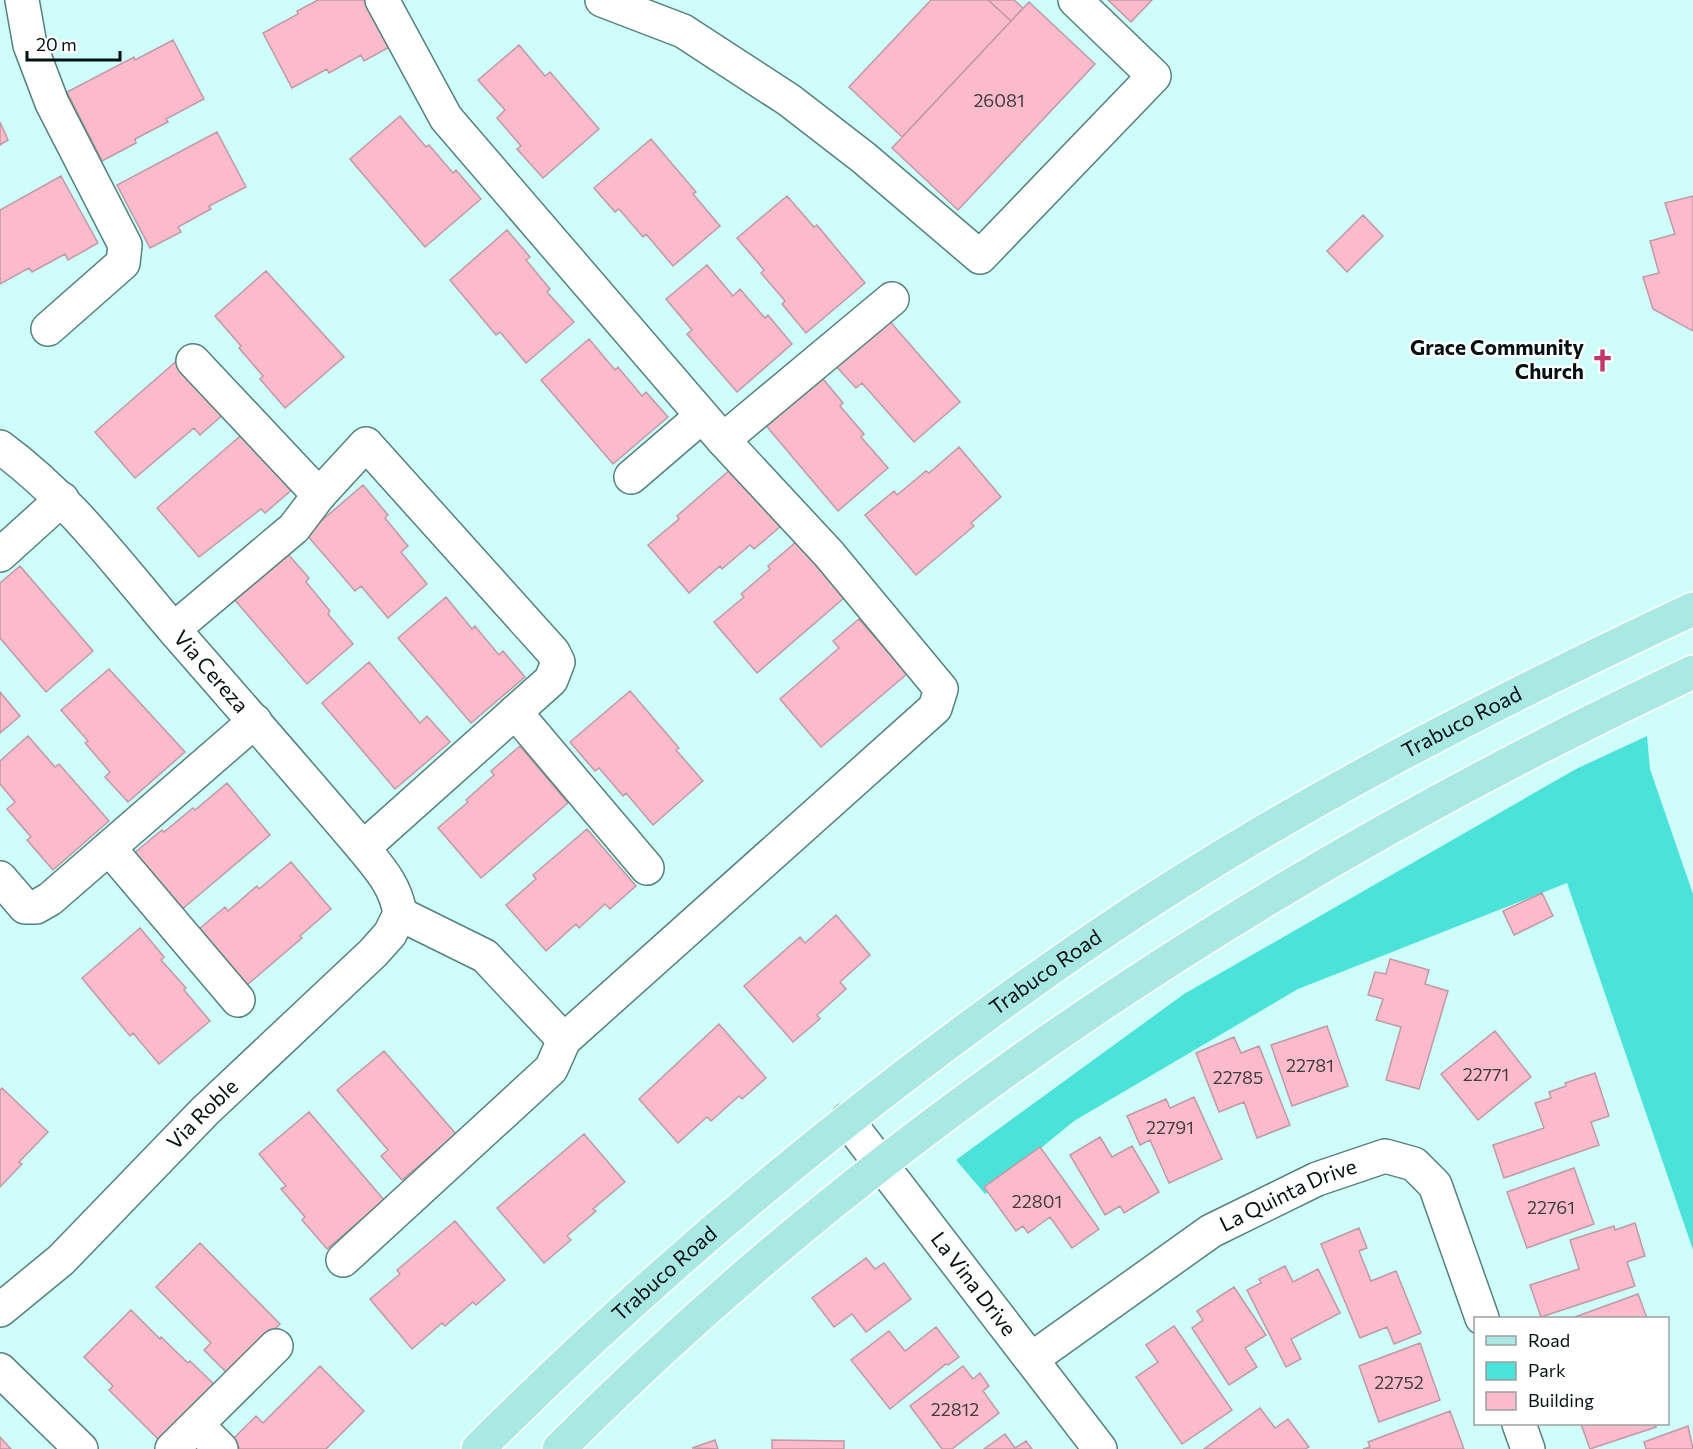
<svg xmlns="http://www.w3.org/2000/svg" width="1693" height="1449" viewBox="0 0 1693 1449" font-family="Commissioner,sans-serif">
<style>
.green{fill:#4ae2d9}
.building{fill:#fbbbcc;stroke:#c099a3;stroke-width:1.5}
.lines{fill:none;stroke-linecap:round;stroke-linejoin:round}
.minor-casing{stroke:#55817d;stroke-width:36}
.major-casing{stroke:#fff;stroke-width:36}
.minor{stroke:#fff;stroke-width:33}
.major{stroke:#aae8e4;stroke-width:33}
.labels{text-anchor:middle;stroke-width:4.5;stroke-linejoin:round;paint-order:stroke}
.number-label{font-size:18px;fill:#413c40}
.poi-label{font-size:21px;font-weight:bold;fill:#031211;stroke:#fff;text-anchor:end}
.street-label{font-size:21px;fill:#031211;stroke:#fff}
</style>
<rect width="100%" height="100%" fill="#cffefa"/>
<path class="green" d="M1647,736l3,33 43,125v356l-126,-367 -269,106 -224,132 -89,73 -29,-34 228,-166 392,-225z"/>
<path class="building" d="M318,0h53l24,44 -31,17 -3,-6 -32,18 -2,-4 -35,19 -29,-55 35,-19 -1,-3z
M931,0h57l23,21 -109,116 -53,-50z
M988,0h26l9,8 -12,13z
M1108,0h44l-21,22z
M1029,2l66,62 -137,146 -66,-62z
M173,40l31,59 -38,20 2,3 -33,17 1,4 -34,18 -35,-69 67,-35 1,3z
M519,45l26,31 5,-4 49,57 -56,49 -26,-29 4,-3 -24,-28 8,-8 -27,-30z
M400,116l26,31 3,-2 24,28 3,-3 25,29 -56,48 -75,-88z
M0,122l8,18 -8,5z
M217,132l29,55 -37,19 2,3 -33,18 3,5 -31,16 -33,-63z
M651,139l45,53 -3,2 27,32 -47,40 -27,-32 -3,3 -24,-28 -4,3 -21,-24z
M61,176l37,67 -30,17 -3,-6 -33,18 -3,-4 -29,16v-74z
M787,196l27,31 3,-2 48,58 -59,50 -24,-29 3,-3 -24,-28 3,-3 -27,-32z
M1693,196v135l-40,-22 -10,-32 16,-4 -9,-32 25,-7 -10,-31z
M1363,215l20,21 -36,36 -20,-21z
M507,230l23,27 -4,3 24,29 -3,3 27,30 -48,41 -26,-31 -4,3 -46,-55z
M707,265l26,31 7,-7 25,29 3,-3 24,29 -55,48 -50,-58 5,-4 -26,-31z
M266,271l78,86 -59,51 -25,-29 3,-3 -24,-28 2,-2 -26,-30z
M887,318l73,84 -46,40 -52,-59 -6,5 -22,-24z
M589,339l26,31 3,-3 24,29 4,-4 22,25 -55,47 -72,-84z
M180,358l46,54 -26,23 -6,-7 -59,50 -40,-46z
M819,374l24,29 -3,3 24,28 -3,3 27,31 -50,43 -75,-89z
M246,431l48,57 -29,25 -4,-4 -62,48 -42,-49z
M959,447l42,50 -30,26 3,3 -58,49 -51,-60 29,-24 3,4 29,-24 3,2z
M732,468l49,58 -27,23 -4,-4 -28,24 -2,-3 -31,27 -41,-48 31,-26 -2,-3z
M363,485l25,30 -3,3 23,28 -7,6 26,32 -39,34 -27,-32 -6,5 -49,-57z
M796,542l48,56 -87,75 -43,-51 30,-25 -3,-3 29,-25 -2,-3z
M287,553l22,25 -3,4 24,29 -2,3 25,30 -46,40 -73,-85z
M20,566l73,85 -47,41 -46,-54v-55z
M446,597l26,32 3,-3 24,29 4,-4 22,26 -54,46 -73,-85z
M859,619l48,55 -86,73 -41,-48 59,-51 -6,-7z
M369,662l51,61 7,-7 23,26 -55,47 -73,-86z
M109,669l76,83 -57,50 -23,-25 5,-5 -25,-29 3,-2 -27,-31z
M630,691l49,57 -3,2 27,31 -50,44 -27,-32 -3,3 -24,-28 -4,3 -25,-29z
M0,692l20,24 -20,17z
M28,736l27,31 4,-3 50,57 -56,49 -26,-30 4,-3 -24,-28 8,-7 -15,-18v-23z
M520,746l48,57 -87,75 -43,-50 30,-26 -2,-2 28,-25 -3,-4z
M227,783l43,52 -90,76 -47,-57 29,-24 2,2 29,-24 2,2z
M587,829l49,57 -26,23 -5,-5 -26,24 -3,-4 -30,27 -40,-46 30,-26 -3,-4z
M291,862l40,47 -31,27 2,2 -55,47 -48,-56 26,-22 3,4 29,-25 2,3z
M1542,893l11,23 -39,19 -11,-24z
M836,915l34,40 -30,27 6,7 -29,26 3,4 -27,23 -49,-56 56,-49 5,6z
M140,928l24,29 -3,3 25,28 -2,2 26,31 -51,43 -26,-31 -3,3 -48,-58z
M1390,959l39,11 -4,14 23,7 -29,98 -33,-9 15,-53 -25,-7 7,-21 -15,-4 7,-23 11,2z
M719,1024l47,54 -24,21 -3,-3 -28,25 -4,-4 -29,26 -39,-44z
M1327,1026l21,60 -56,20 -21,-61z
M1495,1031l36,46 -53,43 -37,-46z
M1234,1037l7,16 18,-7 31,79 -33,13 -13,-36 -25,10 -23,-59z
M384,1051l72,83 -54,46 -21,-24 7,-6 -51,-60z
M1595,1073l14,43 -18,6 8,23 -95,33 -11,-33 51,-17 -9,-25 16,-5 -2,-6 17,-6 -1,-3z
M2,1088l46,44 -29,30 3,2 -22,23v-97z
M1194,1097l28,62 -53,24 -19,-43 -10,5 -13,-29 39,-17 4,9z
M309,1112l75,88 -57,49 -25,-29 3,-3 -24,-28 5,-3 -27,-32z
M584,1134l41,48 -32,27 3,2 -29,25 4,4 -27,23 -47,-55z
M1100,1137l12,20 20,-11 27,46 -35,21 -4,-7 -15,9 -35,-60z
M1040,1147l59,82 -27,19 -22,-31 -22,16 -5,-7 -7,5 -32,-44z
M1574,1168l20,56 -67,24 -20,-56z
M455,1221l50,59 -29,25 -3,-3 -28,24 -3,-3 -30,26 -42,-50 30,-25 -3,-4z
M1635,1223l10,33 -18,6 8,24 -94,31 -11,-32 49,-16 -9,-29 44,-14 1,4z
M1359,1228l8,20 -8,3 12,30 25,-10 25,62 -27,11 -7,-17 -27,11 -39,-94z
M200,1243l80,81 -52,50 -24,-24 7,-7 -55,-56z
M866,1258l9,11 9,-6 27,36 -45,33 -14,-18 -18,13 -22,-29z
M1285,1266l8,16 25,-13 22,44 -49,26 10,20 -15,8 -39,-77 14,-7 -2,-4z
M1234,1287l32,48 -21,13 12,19 -28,18 -37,-57 11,-8 -6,-9z
M1638,1294l9,24h-75z
M131,1310l29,29 1,-2 27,26 2,-2 28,27 -55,56 -54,-54 4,-4 -29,-29z
M1174,1326l58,84 -50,34 -46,-67 22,-15 -12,-17z
M936,1327l23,30 -11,8 -2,-1 -56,45 -39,-49 38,-29 16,20z
M1420,1343l20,57 -61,22 -20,-56z
M320,1366l44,45 -38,38h-86l-8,-9 24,-24 7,7z
M963,1366l10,13 7,-6 9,13 -6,5 16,22 -47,36h-10l-32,-43z
M1260,1408l15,20 13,-9 21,28 -4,2h-101z
M1450,1411l14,38h-101l7,-2 -2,-5z
M1581,1424h73l2,3 -66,22z
M1688,1426l5,23h-47l-2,-7z
M1005,1434l10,14 11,-7 6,8h-48z
M0,1437l11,12h-11z
M715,1440l3,9 -26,-1z
M772,1440l72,1v8h-72z"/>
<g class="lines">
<defs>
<g id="minor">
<path d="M22,0l8,45 22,58 73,142 -2,18 -75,66"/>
<path d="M602,0l81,31 106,69 75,58 116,99 174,-181 -79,-76"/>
<path d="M193,361l126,134"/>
<path d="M723,440l169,-141"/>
<path id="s1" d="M0,447c70,51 119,119 175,184 63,72 126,144 188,217 17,21 33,38 37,66"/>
<path d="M631,477l71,-61"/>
<path d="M0,555l62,-56"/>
<path d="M174,629l120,-101 25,-33 47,-51 187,208 5,10 -7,18 -188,168"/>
<path d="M515,712l132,156"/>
<path d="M109,848l129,152"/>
<path d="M0,878l25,29h11l14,-8 205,-178"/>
<path d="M400,914l85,42 79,84"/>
<path id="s2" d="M847,1120l253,329"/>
<path d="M343,1260l208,-191 13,-29 371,-332 6,-19 -112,-135 -106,-114 -277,-322 -64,-118"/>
<path id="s3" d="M0,1310l61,-50 144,-149 168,-158 17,-19 10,-20"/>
<path id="s4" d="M1033,1358l178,-127 106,-52 68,-23 29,8 21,21 47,133"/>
<path d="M0,1370l81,79"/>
<path d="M1519,1424l9,25"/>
<path d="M197,1425l24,24"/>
<path d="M172,1449l104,-103"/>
</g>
<g id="major">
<path id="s5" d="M478,1449c189,-189 394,-358 614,-509 189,-129 394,-234 601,-331"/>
<path d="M559,1449c327,-329 716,-580 1134,-777"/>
</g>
</defs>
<use href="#minor" class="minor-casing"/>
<use href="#major" class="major-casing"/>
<use href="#minor" class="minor"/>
<use href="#major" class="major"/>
</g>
<defs>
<symbol id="church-bare" viewBox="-9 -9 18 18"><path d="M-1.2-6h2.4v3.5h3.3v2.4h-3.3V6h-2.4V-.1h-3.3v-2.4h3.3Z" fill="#c1366c" stroke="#fff" stroke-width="2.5" paint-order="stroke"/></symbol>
</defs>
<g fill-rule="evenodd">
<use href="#church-bare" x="1586" y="344" width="33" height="33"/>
</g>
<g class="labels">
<g class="number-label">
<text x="999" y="107">26081</text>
<text x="1310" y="1072">22781</text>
<text x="1486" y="1081">22771</text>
<text x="1238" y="1084">22785</text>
<text x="1170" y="1134">22791</text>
<text x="1037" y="1208">22801</text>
<text x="1551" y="1214">22761</text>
<text x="1399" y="1389">22752</text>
<text x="955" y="1416">22812</text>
</g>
<g class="poi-label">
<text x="1584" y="355">Grace Community<tspan x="1584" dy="24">Church</tspan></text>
</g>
<g class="street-label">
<text dy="7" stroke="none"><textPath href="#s1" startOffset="309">Via Cereza</textPath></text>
<text dy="7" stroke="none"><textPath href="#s5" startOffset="1228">Trabuco Road</textPath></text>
<text dy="7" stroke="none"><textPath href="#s5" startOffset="742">Trabuco Road</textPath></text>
<text dy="7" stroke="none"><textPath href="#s3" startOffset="282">Via Roble</textPath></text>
<text dy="7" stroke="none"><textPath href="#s4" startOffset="304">La Quinta Drive</textPath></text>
<text dy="7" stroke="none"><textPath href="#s5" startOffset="256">Trabuco Road</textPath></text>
<text dy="7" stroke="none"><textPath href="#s2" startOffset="207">La Vina Drive</textPath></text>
</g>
</g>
<rect x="1474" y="1317" width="195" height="108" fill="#ffffff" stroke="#9aa0a0" stroke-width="1.5"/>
<rect x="1486" y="1336" width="30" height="9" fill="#aae8e4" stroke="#9aa0a0" stroke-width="1.5"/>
<text x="1528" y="1347" font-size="18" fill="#031211">Road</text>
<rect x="1486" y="1362" width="30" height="18" fill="#4ae2d9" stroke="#9aa0a0" stroke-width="1.5"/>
<text x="1528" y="1377" font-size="18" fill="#031211">Park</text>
<rect x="1486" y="1392" width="30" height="18" fill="#fbbbcc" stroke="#9aa0a0" stroke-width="1.5"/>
<text x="1528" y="1407" font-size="18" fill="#031211">Building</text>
<path d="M27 51v9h93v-9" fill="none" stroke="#031211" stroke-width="3"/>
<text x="36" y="51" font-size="18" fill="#031211" stroke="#ffffff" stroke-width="4.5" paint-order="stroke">20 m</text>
</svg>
